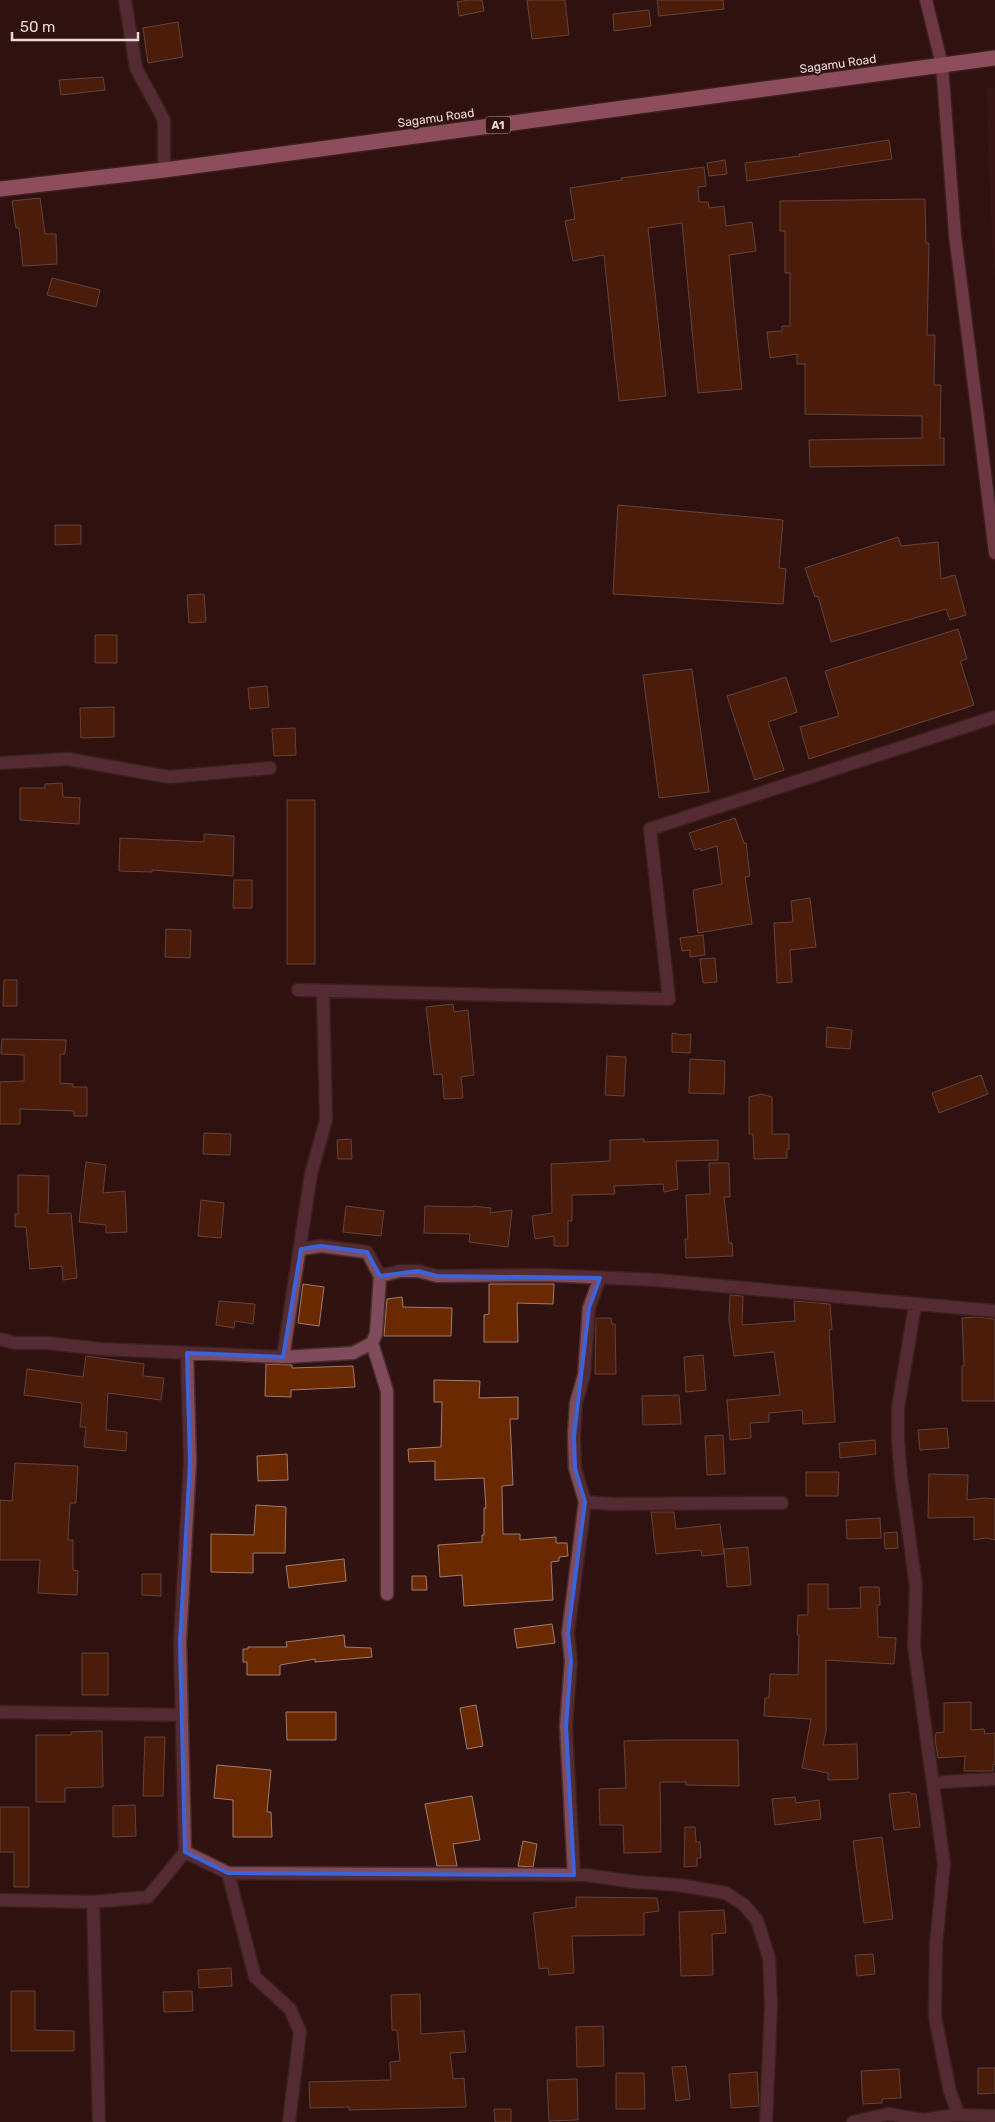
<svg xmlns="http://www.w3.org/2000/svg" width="995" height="2122" viewBox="0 0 995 2122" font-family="Rubik,sans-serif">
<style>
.built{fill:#3e1a19}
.building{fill:#6a2900;stroke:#9f7d6d}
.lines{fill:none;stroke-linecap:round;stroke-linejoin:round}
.street-casing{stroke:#4b2e2d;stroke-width:15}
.secondary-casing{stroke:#4b2e2d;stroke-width:15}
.highway-casing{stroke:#4b2e2d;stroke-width:18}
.street{stroke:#804b5d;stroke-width:12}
.secondary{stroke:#b86582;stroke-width:12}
.highway{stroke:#fe95b9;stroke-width:15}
.marked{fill:none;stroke:#3c63d8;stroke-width:4;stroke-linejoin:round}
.labels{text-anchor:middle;stroke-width:4.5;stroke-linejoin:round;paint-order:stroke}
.shield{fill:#301211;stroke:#b59d9b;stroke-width:1}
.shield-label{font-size:11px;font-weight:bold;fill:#eed8d6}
.street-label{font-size:12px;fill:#eed8d6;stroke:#301211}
</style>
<rect width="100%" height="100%" fill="#301211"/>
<path class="built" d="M986,87l9,1v190l-2,-19z"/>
<path class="building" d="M469,0h13l2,11 -25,5 -2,-14z
M527,0h38l4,35 -37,4z
M657,0h66l1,9 -65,7z
M649,10l2,16 -37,5 -1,-17z
M178,22l5,35 -35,6 -5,-35z
M103,77l2,13 -44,5 -2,-15z
M889,140l3,19 -145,22 -2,-18 55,-7 -1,-2z
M725,160l2,14 -18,2 -2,-13z
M704,167l2,19 -8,1 1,15h9l1,6 15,-2 2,20 26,-4 4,29 -27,4 13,134 -44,4 -16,-170 -34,5 18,168 -47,5 -15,-146 -31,6 -8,-40 10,-2 -5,-31 52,-8 -1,-2z
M40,198l5,36h11l1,30 -34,2 -4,-38h-3l-4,-27z
M925,199l1,44h3l-2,92h8l-1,50h7l-1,53h4v27l-134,2 -1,-27 113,-2v-22l-117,-2v-50h-8v-10l-27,4 -3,-26 15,-1v-5h8v-53h-5v-42h-5v-30z
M52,278l48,12 -4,17 -49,-12z
M618,505l165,15 -4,48 7,1 -3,35 -170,-10z
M55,525h26v19l-26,1z
M898,537l3,9 37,-4 3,37 14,-4 11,40 -16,5 -4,-11 -115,33 -13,-46 -3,1 -10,-29z
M204,594l2,28 -17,1 -2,-28z
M958,629l9,30 -7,2 14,44 -165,54 -9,-32 39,-11 -14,-45z
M95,635h22v28h-22z
M692,669l17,123 -50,6 -16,-123z
M786,677l11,35 -29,10 16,48 -29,10 -28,-84z
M267,686l2,21 -19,2 -2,-21z
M114,707v30l-33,1 -1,-30z
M295,728l1,27 -22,1 -2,-27z
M62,783l1,14 17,1 -1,26 -59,-4v-32h25v-4z
M287,800h28v164h-28z
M735,818l9,25h2l4,33 -5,1 7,47 -54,9 -5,-43 29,-6 -5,-38 -16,5 -1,-3 -5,2 -6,-17z
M204,834l30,2 -1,40 -81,-6v2l-33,-1 1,-33 84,4z
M234,880h18v28h-19z
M810,898l6,49 -26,3 2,32 -15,1 -3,-60 19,-1 -2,-21z
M166,929l25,1 -1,28 -25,-1z
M703,935l2,20 -15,2v-7l-8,1 -2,-13z
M715,958l2,24 -14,1 -3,-24z
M4,980h13v26h-14z
M453,1004l1,8 14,-2 6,65 -13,2 2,21 -19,1 -2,-25 -8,1 -8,-68z
M827,1027l25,3 -2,19 -24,-2z
M672,1033l11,2 8,-1 -1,19 -18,-1z
M2,1039l64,1 -1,14h-5v29l13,1v3h14v29h-13v-5l-54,-2v15h-20v-42l24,-1v-26l-23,-1z
M607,1056l19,1 -2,39 -19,-1z
M690,1059l35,2 -1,33 -35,-1z
M981,1075l7,19 -49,19 -7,-20z
M761,1094l11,3v37h17v15h-2v9l-33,1 -1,-25h-4v-37z
M204,1133l27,1 -1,21 -27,-1z
M351,1139l1,20h-14l-1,-19z
M644,1139v3l74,-2v20l-42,1 2,28 -14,3 -1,-8 -49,2 1,8 -43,1v26h-4v25h-14v-10l-19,3 -3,-23 20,-3 -1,-49 59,-3v-21z
M86,1162l20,3 -3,28 22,-2 2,41 -21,1v-8l-27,-3z
M709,1163h20l1,34h-6l5,46h3l1,13 -47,2 -1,-19h3l-2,-44 24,-1z
M18,1175l31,1 -1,38 23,-1 6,65 -14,2 -1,-14 -32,3 -4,-42h-11v-13h3z
M201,1200l23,3 -3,35 -23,-2z
M346,1206l38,5 -3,25 -38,-4z
M425,1206l48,1v-1l18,2 -1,5 22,-3 -4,37 -39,-5 1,-8 -46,-1z
M303,1284l21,3 -5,39 -21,-3z
M489,1284h65l-1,20 -36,-1 1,39h-34v-27l5,-1z
M730,1295l13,1 -1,29 53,-4 -1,-20 36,3 2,25 -3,1 6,92 -32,2 -1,-14 -33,3v9l-19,1 1,15 -21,2 -3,-40 53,-5 -6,-43 -40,4 -5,-36z
M402,1297l1,10 49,1 -1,28h-67l3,-37z
M219,1301l36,3 -2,20 -18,-3 -1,7 -18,-3z
M977,1317l18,2v82h-33v-35h2l-2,-48z
M596,1318h15l1,6h3l1,50h-21z
M703,1355l3,35 -20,2 -2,-35z
M86,1356l58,8 -1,12 21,2 -3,22 -53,-7 -2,37 21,2 -1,19 -42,-4 2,-20h-6l2,-24 -58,-8 3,-26 56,8z
M266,1364l26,1v3l61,-2 2,21 -64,3v7l-26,-1z
M434,1380l46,1 -1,17 39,-1v22h-8l3,66 -11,1 1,48h17v6l36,-3v6h11l1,13 -9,1v4l-8,1 2,38 -89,6 -2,-31 -22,2 -2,-32 44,-3v-7h2v-27h2l-2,-30 -49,2v-19l-26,1 -1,-13 33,-2 1,-45h-8z
M679,1395l2,29 -38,1 -1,-29z
M947,1428l2,20 -29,2 -2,-20z
M723,1435l2,39 -18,1 -2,-39z
M875,1440l1,14 -36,4 -1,-15z
M287,1454l1,26 -30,1 -1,-25z
M15,1463l63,3 -2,37h-6l-2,37h5v30l5,1 -1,24 -39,-2 2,-33h-40v-60l12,1z
M806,1472h33l-1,24h-32z
M929,1474l39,1 -1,25 18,-2 10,1v41l-9,-2 -12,2v-23l-46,1z
M256,1505l30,2 -1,46h-32v20l-42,-1v-38l43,1z
M651,1512h23l2,17 44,-5 4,30 -22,2 -1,-6 -45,4z
M880,1518l1,20 -34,1 -1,-19z
M897,1532l1,16 -13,1 -1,-16z
M748,1547l3,38 -24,2 -3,-38z
M344,1559l2,22 -57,7 -3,-22z
M142,1574h19v22l-19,-1z
M412,1576h14l1,14h-15z
M808,1584h20v25l33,-1 -1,-21h19l1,18h-3l1,32 18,1 -2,26 -68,-4v71l-3,14 34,-1 1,35 -30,1v-7l-26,-5 9,-49 -47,-3 1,-18h4l1,-24 28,1 1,-40h-2l1,-20h10z
M552,1624l3,19 -38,5 -3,-19z
M344,1635l1,12 26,1 1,9 -57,5v-3l-35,6v10h-33v-13h-4v-13h5v-2h39l-1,-5z
M82,1653h26v42h-26z
M971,1702v28l13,-1 1,5 10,-1v31l-2,1v6h-29l1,-15 -27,2 -3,-20 1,-5 8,-1v-29z
M476,1705l7,41 -16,3 -7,-41z
M286,1712h50v28h-49z
M102,1731l1,56 -38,1v14h-29v-67h35v-3z
M145,1737h20l-2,59h-20z
M662,1740h76l1,46 -53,-1v-3h-26l1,70 -37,1 -1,-28h-23l-1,-36 27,-1 -2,-47z
M217,1765l54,5 -4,42h4l1,25h-39v-37l-19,-2z
M910,1792l1,2h5l4,33 -26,3 -5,-36z
M472,1796l8,44 -27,4 4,22h-20l-12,-62z
M795,1797l1,6 23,-3 2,19 -46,6 -3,-26z
M135,1805l1,31 -23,1v-31z
M0,1807h29v80h-15v-35h-14z
M685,1827h10l1,15h4l1,16h-4v8l-13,1z
M882,1837l11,82 -29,4 -11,-82z
M523,1841l14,3 -4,23 -15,-1z
M576,1897l81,1 2,13 -15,2v22l-72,1 2,37 -25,2 -1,-7 -9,1 -6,-56 43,-6z
M724,1910l2,23 -14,1 1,41 -32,1 -2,-64z
M873,1954l2,20 -18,2 -2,-21z
M231,1968l1,18 -33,2 -1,-18z
M11,1991h24v39l39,1v20h-63z
M192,1991l1,20 -29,1 -1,-20z
M420,1994l1,40 43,-3 2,21 -16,1 3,26 11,-1 2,29 -117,3v-3l-39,1 -1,-26 82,-2 -1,-18 10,-1 -3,-31h-5l-1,-35z
M603,2026l1,40 -27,1 -1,-40z
M686,2066l4,33 -14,2 -4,-34z
M978,2068h17v25l-17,1z
M899,2069l2,29 -19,1v4l-19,1 -2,-33z
M757,2072l2,34 -28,2 -2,-34z
M616,2073h28l1,36h-29z
M577,2079l1,41 -29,1 -2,-41z
M494,2109h17v13h-16z"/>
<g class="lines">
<defs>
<path id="street" d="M125,0l11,68 28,52v50
M0,763l68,-4 101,18 101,-9
M298,990l371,9 -19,-170 345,-112
M301,1249l20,-3 46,6 13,24
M915,1305l-17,103v32l3,37 15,110 -2,59 30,218 -8,80 -1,73 15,75 9,23
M0,1339l15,4h32l54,6 182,8 70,-4 19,-10
M283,1357l28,-183 15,-54 -3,-129
M585,1502l27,2 170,-1
M387,1594v-203l-15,-48 4,-9 4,-58 20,-5h18l19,5 108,-1 111,5 339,31
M0,1712l182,3
M934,1785l8,-3 53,-3
M185,1852l43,21 358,2 49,7 44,3 47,8 18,12 13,15 12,38 2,47 -5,117
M228,1873l27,104 35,32 10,23 -11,90
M574,1875l-8,-149 5,-65 -3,-28 17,-131 -10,-34 -1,-32 2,-33 8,-28 5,-67 11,-30
M0,1900l93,2 55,-5 37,-45 -5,-210 10,-180 -3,-109
M93,1902l6,220
M853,2122l35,-8 35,6 31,-5 41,1"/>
<path id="secondary" d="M926,0l16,65 13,170 40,318"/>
<path id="highway" d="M0,189l164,-19 831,-112"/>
</defs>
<use href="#street" class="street-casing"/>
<use href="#secondary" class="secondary-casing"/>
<use href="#highway" class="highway-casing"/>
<use href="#street" class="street"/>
<use href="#secondary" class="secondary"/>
<use href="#highway" class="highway"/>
</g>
<path d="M0 0H995V2122H0ZM321,1246l46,6 13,24 38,-5 19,5 163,2 -11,30 -15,128 1,32 10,34 -17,131 3,28 -5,65 8,149 -346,-2 -43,-21 -5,-210 10,-180 -3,-109 96,4 18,-108z" fill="#301211" fill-opacity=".55" fill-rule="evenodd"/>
<path class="marked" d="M321,1246l46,6 13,24 38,-5 19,5 163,2 -11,30 -15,128 1,32 10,34 -17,131 3,28 -5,65 8,149 -346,-2 -43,-21 -5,-210 10,-180 -3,-109 96,4 18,-108z"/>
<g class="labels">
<rect class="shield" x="485.5" y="116.5" width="25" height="17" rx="4"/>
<g class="shield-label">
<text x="498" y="129">A1</text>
</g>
<g class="street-label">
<text transform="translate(838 64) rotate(-8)" y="4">Sagamu Road</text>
<text transform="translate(436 118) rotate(-8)" y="4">Sagamu Road</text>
</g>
</g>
<path d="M12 32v8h126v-8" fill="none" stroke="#eed8d6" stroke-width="2.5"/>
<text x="20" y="32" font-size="15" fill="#eed8d6" stroke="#301211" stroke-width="4" paint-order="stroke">50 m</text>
</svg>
